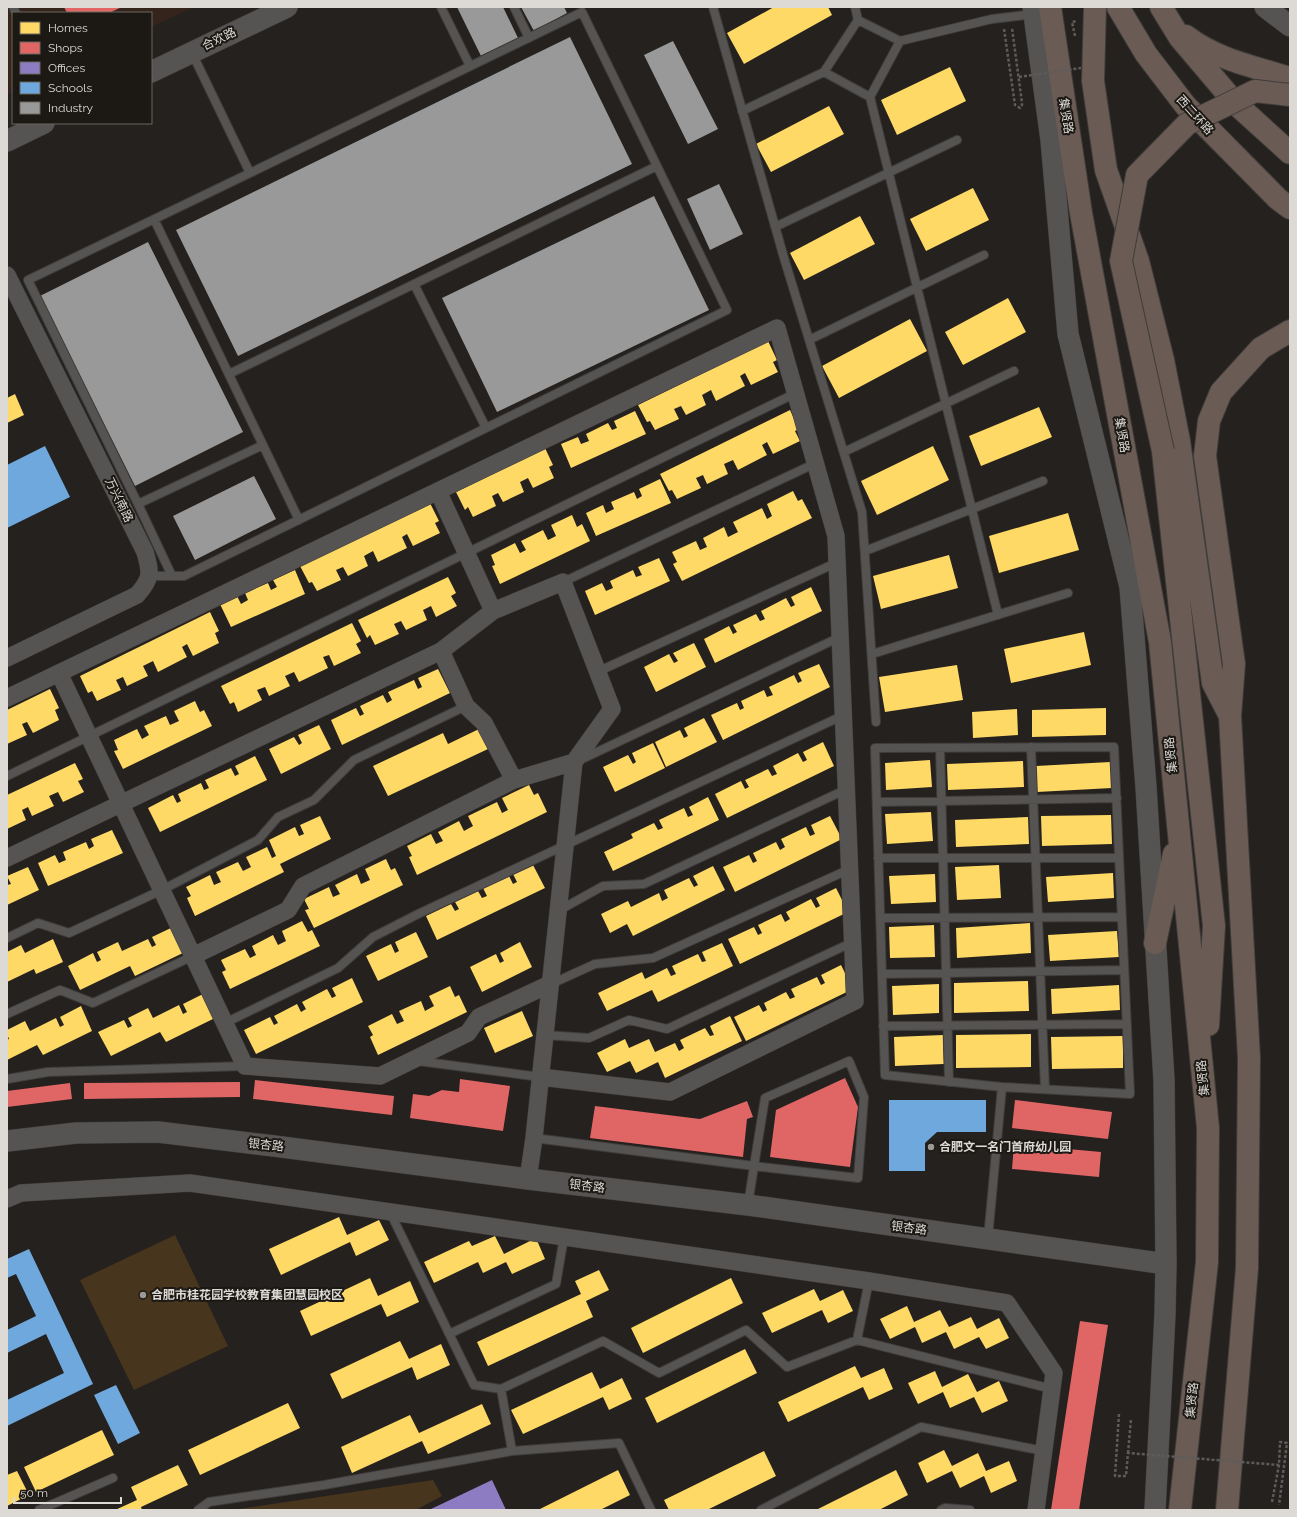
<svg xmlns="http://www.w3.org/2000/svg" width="1297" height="1517" viewBox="0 0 1297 1517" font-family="Raleway,'Noto Sans SC',sans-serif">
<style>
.commercial{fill:#34241c}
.green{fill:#47351d}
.homes{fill:#ffd966}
.shops{fill:#e06666}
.offices{fill:#8e7cc3}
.schools{fill:#6fa8dc}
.industry{fill:#999}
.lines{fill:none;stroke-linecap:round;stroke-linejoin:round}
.service-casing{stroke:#3f3c3a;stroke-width:10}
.minor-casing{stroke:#3f3c3a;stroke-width:18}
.tertiary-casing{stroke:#3f3c3a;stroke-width:22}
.trunk-casing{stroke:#3f3c3a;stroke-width:24}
.path{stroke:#5d5c5a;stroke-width:2.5;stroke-dasharray:3 2;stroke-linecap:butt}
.service{stroke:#565452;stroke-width:8}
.minor{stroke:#565452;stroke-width:17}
.tertiary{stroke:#565452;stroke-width:21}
.trunk{stroke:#6a5c54;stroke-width:22}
.trunk-bridge-casing{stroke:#3f3c3a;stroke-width:24;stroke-linecap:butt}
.path-bridge{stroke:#5d5c5a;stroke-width:2.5;stroke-dasharray:3 2;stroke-linecap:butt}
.trunk-bridge{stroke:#6a5c54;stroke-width:22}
.poi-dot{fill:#9c9996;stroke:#1c1813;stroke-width:1.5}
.labels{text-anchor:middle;stroke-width:4;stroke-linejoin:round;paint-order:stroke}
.street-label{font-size:12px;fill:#dddad6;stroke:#1c1813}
.poi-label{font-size:12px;font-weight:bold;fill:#dddad6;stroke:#1c1813;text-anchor:start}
</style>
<rect width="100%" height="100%" fill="#24211e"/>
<path class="commercial" d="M7,7h187l-43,20v-14h-138v79l-6,3z"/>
<path class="green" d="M175,1235l53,111 -94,44 -54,-110z
M433,1480l9,16 -26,14h-184z"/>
<path class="homes" d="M774,7h54l4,8 -88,49 -17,-31z
M950,67l16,34 -69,34 -16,-35z
M829,106l15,28 -73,38 -15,-28z
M973,188l16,32 -63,31 -16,-32z
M860,216l15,28 -71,36 -14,-27z
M1008,298l18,34 -63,33 -18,-33z
M910,319l17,32 -88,47 -17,-32z
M768,341l9,19 -4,2 5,10 -27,13 -6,-12 -5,3 5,10 -29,15 -5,-11 -9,5 4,10 -20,10 -5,-9 -7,3 5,10 -24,11 -5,-9 -3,1 -9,-17z
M15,394l9,21 -17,8v-25z
M1039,407l13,30 -71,29 -12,-30z
M790,410l9,19 -4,2 5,10 -27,13 -6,-12 -5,3 5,10 -29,15 -5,-10 -9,4 4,10 -21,10 -4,-9 -7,3 5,10 -24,11 -5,-9 -3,1 -9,-17z
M635,411l11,23 -75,34 -10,-24 17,-7 3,7 8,-3 -3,-7 22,-11 4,7 5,-2 -3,-7z
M933,446l16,34 -72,35 -16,-34z
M545,448l8,17 -4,2 5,11 -21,10 -5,-10 -8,4 4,10 -21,10 -5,-9 -6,3 4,10 -23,11 -5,-10 -3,3 -9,-18z
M660,479l11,24 -75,33 -10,-23 17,-8 3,8 8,-4 -3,-7 23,-10 3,7 5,-3 -3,-7z
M793,491l5,10 4,-2 10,19 -130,63 -9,-17 4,-2 -5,-10 24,-11 4,9 7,-3 -4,-9 21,-11 4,10 10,-5 -5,-10 29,-14 5,11 5,-3 -5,-12z
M430,503l9,18 -4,2 5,10 -27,13 -6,-12 -5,3 5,11 -29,14 -5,-11 -9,5 4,10 -20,10 -5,-9 -7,3 5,10 -24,11 -5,-9 -3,1 -9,-17z
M1068,513l11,37 -80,23 -10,-37z
M572,515l5,12 5,-3 8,17 -90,43 -8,-18 3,-1 -4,-10 24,-12 5,10 6,-3 -5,-9 22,-11 5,10 8,-4 -5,-11z
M949,555l9,33 -77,21 -8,-33z
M659,558l11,23 -75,34 -10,-24 17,-8 4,8 7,-3 -3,-7 23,-11 3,7 6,-2 -4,-8z
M295,570l10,24 -74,33 -11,-23 17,-8 4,8 7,-4 -3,-7 23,-10 3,7 6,-3 -4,-7z
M448,577l8,16 -5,3 6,10 -21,11 -5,-11 -8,4 4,10 -21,10 -5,-9 -7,3 5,10 -24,11 -5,-10 -3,3 -9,-18z
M811,587l11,24 -107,52 -11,-24 25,-13 4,8 4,-2 -4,-7 23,-11 4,7 5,-2 -4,-8 25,-13 5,9 4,-2 -4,-8z
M210,612l9,19 -4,2 4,10 -26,13 -6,-12 -5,3 5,10 -29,15 -5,-11 -10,5 5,10 -21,10 -4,-9 -7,3 5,10 -24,11 -5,-10 -4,2 -8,-17z
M352,623l9,18 -5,3 5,9 -27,13 -5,-11 -6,2 5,11 -29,14 -5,-10 -9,4 5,10 -21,10 -4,-9 -8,3 5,10 -24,12 -4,-10 -4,2 -9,-18z
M1084,632l7,33 -80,18 -7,-34z
M694,643l12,24 -50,25 -12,-25 25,-13 5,9 4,-2 -5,-8z
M819,664l11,23 -107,53 -12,-25 26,-12 3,7 4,-2 -3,-7 23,-11 3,7 6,-2 -4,-8 25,-12 4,8 4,-2 -4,-8z
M957,665l6,35 -78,12 -6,-35z
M438,669l12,24 -108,52 -11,-25 25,-12 4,8 4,-2 -4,-8 23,-11 4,8 5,-3 -4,-8 26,-12 4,9 4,-2 -4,-9z
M50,689l9,19 -4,2 4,10 -26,13 -6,-11 -5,2 5,11 -20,9v-34z
M195,701l5,11 4,-2 8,16 -89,43 -9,-18 4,-1 -4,-10 23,-11 5,10 7,-4 -5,-9 22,-10 4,9 9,-4 -5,-10z
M1106,708v27l-74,2v-27z
M1017,709l1,26 -45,3 -1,-26z
M704,718l13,24 -51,25 -11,-25 25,-12 4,8 4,-2 -4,-8z
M319,725l12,24 -50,25 -12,-25 25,-12 5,8 3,-2 -4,-8z
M479,729l9,20 -100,47 -15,-30 70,-33 5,11z
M823,742l11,24 -107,52 -12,-24 26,-13 4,8 4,-2 -4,-7 23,-11 4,7 5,-2 -4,-8 25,-13 5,9 4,-2 -4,-8z
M653,743l12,25 -50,24 -12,-25 25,-12 5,9 3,-2 -4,-9z
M255,756l12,24 -107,52 -12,-24 25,-13 4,8 4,-2 -3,-7 23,-11 3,7 5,-2 -4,-8 26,-12 4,8 4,-2 -4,-8z
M930,760l2,27 -46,3 -1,-27z
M1023,761l1,26 -76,3 -1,-26z
M1110,762l2,26 -75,4 -1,-26z
M75,763l8,16 -5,2 6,11 -21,10 -5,-10 -9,4 5,10 -22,10 -4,-9 -6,3 4,10 -19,9v-34z
M529,785l5,10 4,-2 9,19 -130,63 -8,-18 3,-1 -5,-10 24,-12 5,10 7,-3 -5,-9 21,-11 5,10 9,-5 -5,-10 29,-14 5,11 6,-3 -6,-12z
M708,797l11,23 -106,51 -9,-19 29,-14 -2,-4 23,-11 4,7 5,-2 -4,-8 25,-12 4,9 5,-2 -4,-8z
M931,812l2,29 -46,3 -2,-30z
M1111,815l1,29 -70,2 -1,-30z
M320,816l11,23 -51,25 4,8 -89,44 -8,-18 4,-2 -5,-9 24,-12 4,10 7,-3 -5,-10 22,-10 5,9 8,-4 -5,-10 21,-10 5,11 4,-2 -7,-16 26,-13 4,9 5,-2 -4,-9z
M830,816l12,23 -107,53 -12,-25 26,-12 4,8 4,-2 -4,-8 23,-11 4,8 5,-3 -4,-8 25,-12 4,9 5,-2 -4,-9z
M1028,817l1,27 -73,3 -1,-27z
M112,830l11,23 -75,33 -10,-23 17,-8 4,8 7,-3 -3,-8 23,-10 3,7 5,-3 -3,-7z
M386,859l5,11 4,-2 8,17 -89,43 -9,-18 4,-1 -5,-10 25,-12 4,10 7,-3 -5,-9 22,-11 4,10 9,-4 -5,-11z
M533,865l12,23 -108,52 -11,-24 25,-12 4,7 4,-2 -4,-7 23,-11 4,7 5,-2 -4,-8 26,-12 4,8 4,-2 -4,-8z
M999,865l2,33 -44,2 -2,-33z
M713,866l12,24 -92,46 -6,-12 -17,9 -9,-19 27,-13 3,6 28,-14 3,8 6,-3 -4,-8 25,-12 5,9 4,-2 -5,-9z
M28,867l11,23 -32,15v-20l4,-1 -4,-8z
M1113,873l1,25 -66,4 -2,-25z
M935,874l1,28 -45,2 -2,-28z
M836,888l12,24 -108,52 -12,-25 26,-12 4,8 4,-2 -4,-8 23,-11 4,8 5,-3 -4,-7 25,-13 5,9 4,-2 -4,-8z
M302,921l6,11 4,-2 8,16 -90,43 -8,-17 4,-2 -5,-10 24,-11 5,9 6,-3 -4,-9 21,-11 5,10 8,-4 -4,-10z
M1030,923l1,30 -74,5 -1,-30z
M934,925l1,32 -45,1 -1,-31z
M173,927l12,25 -50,24 -5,-10 -50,24 -12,-24 25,-13 4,9 4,-2 -4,-8 21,-10 4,9 26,-12 4,8 4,-2 -4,-8z
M1117,931l2,26 -69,4 -2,-26z
M416,932l12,25 -50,24 -12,-25 25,-12 4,9 4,-2 -4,-9z
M53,939l10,23 -27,12 -2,-5 -27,13v-30l14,-7 4,8z
M520,942l12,25 -50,25 -12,-25 26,-13 4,9 4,-2 -4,-8z
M722,943l11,23 -75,36 -6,-12 -45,21 -9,-18 44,-21 3,7 22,-11 4,8 5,-2 -4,-8 26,-12 4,8 4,-1 -4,-9z
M841,965l12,24 -107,52 -12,-24 25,-12 4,7 4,-2 -3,-7 22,-11 4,7 5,-2 -4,-8 26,-12 4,8 4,-2 -4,-8z
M352,978l11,24 -107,52 -12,-24 26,-13 4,8 4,-2 -4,-7 23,-12 4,8 5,-3 -4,-7 25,-13 5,9 4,-2 -4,-8z
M1028,981l1,30 -75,2v-30z
M939,984v29l-46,2 -1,-29z
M1119,985l1,25 -68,4 -1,-25z
M450,986l5,11 4,-2 8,17 -89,43 -8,-18 3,-2 -5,-9 24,-12 5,10 7,-3 -5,-10 22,-10 4,10 9,-5 -5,-10z
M203,994l12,24 -49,24 -6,-10 -49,24 -13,-24 26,-12 4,8 4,-2 -4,-8 20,-10 5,10 26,-13 4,9 4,-2 -4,-8z
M81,1006l11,25 -49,24 -6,-10 -30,15v-20l2,-1 -2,-5v-4l18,-9 5,10 26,-13 4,9 4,-2 -4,-8z
M522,1011l11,25 -38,17 -11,-25z
M730,1016l12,25 -77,37 -7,-16 -22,11 -6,-12 -23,11 -10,-19 28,-14 4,9 20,-9 6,13 20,-9 4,8 5,-3 -4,-8 25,-12 5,8 4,-1 -4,-9z
M1031,1034v33l-75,1v-33z
M943,1035l1,29 -49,2 -1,-29z
M1123,1036v32l-71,1 -1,-32z
M339,1217l8,18 32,-15 10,20 -33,16 -6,-14 -69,33 -12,-26z
M495,1236l9,18 32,-16 9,21 -33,15 -6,-12 -23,11 -5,-11 -44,21 -10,-21 45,-21 3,5z
M599,1270l10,20 -23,11 7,16 -105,49 -11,-24 104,-48 -6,-13z
M370,1278l8,18 32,-15 9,21 -32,15 -6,-13 -70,32 -11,-25z
M731,1278l12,25 -100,50 -12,-25z
M814,1289l6,12 23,-11 10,21 -25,12 -6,-13 -50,23 -10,-20z
M907,1306l7,16 26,-12 9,17 22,-10 6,12 22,-11 10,20 -23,11 -7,-12 -25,12 -8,-17 -24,11 -7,-16 -25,12 -10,-20z
M400,1341l9,18 32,-15 9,21 -33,15 -5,-13 -70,32 -12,-25z
M745,1349l12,24 -100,50 -12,-25z
M855,1366l6,12 23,-10 9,21 -24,11 -6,-13 -75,35 -10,-20z
M935,1371l7,16 26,-13 9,18 22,-11 9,20 -26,12 -8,-16 -24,11 -7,-16 -25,12 -10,-21z
M592,1372l8,17 22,-11 10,21 -23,11 -6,-13 -80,37 -12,-24z
M288,1403l12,25 -100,47 -12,-25z
M482,1404l9,20 -63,30 -6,-13 -70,32 -11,-26 69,-32 9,18z
M102,1430l12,25 -78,37 -12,-25z
M944,1450l8,16 26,-13 8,18 23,-10 8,20 -26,12 -7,-17 -24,12 -8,-17 -25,12 -9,-20z
M764,1451l12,25 -69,34h-38l-5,-10z
M178,1465l10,20 -47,22 1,3h-27l22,-10 -6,-13z
M618,1470l12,25 -30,15h-62z
M896,1470l12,25 -29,15h-63z
M17,1471l12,24 -22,11v-31z"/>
<path class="shops" d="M64,7h58l-13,6h-42z
M845,1078l13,29 -8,60 -80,-10 6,-47z
M460,1079l50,7 -7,45 -93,-13 3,-24 16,2 13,-6 17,2z
M255,1080l139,16 -2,19 -139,-16z
M240,1082v15l-156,2v-16z
M70,1083l2,16 -65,8v-16z
M1015,1100l97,12 -4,27 -96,-11z
M747,1101l6,16 -6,2 -4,38 -153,-19 5,-32 105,13z
M1014,1144l87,8 -2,25 -87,-8z
M1080,1321l28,4 -29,185h-28z"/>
<path class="offices" d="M492,1480l14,30h-77z"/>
<path class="schools" d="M45,446l25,51 -63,31v-63z
M889,1100h97v32h-49l-12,11v28h-36z
M29,1249l64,135 -86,42v-26l57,-27 -18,-39 -39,19v-23l29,-14 -20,-42 -9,4v-19z
M116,1385l24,48 -22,11 -24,-49z"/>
<path class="industry" d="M457,7h46l15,31 -37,18z
M521,7h43l3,6 -33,18z
M570,37l62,127 -394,192 -62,-126z
M673,41l45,88 -30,15 -44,-89z
M719,184l24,50 -33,16 -23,-51z
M654,196l55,114 -212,102 -55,-114z
M148,242l95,190 -108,54 -95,-190z
M254,476l22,43 -81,41 -22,-44z"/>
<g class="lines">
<defs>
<path id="service" d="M13,7l3,6
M441,7l29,59
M514,7l15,31
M713,7l71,251 78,254 14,210
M855,7l3,13 -34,52 46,25 30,-56 -42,-21
M900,41l92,-22 42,-5
M870,97l128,518
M742,111l82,-39
M154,219l145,301
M775,227l182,-87
M414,284l72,144
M809,340l175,-85
M229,374l428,-208
M844,452l170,-81
M138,504l-110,-224 222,-107 -58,-120
M865,551l178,-70
M149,576h35l543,-266 -145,-298 -332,161
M172,576l-34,-72 125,-59
M563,582l253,-119
M872,654l196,-61
M597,672l241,-110
M1031,747l14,342
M940,748l9,334
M580,760l260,-123
M7,776l789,-383
M877,802l240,-4
M878,858h241
M558,911l45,-25 41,-2 203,-95
M880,918l242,-1
M7,938l31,-15 31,10 93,-43 96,-50 20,-23 36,-17 40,-40 112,-54
M882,974l242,-4
M551,984l44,-20 58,-6 197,-89
M7,1014l53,-24 33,13 100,-47
M225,1023l113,-55 35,-31 47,-24 424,-198
M883,1026l244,-2
M545,1035l44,3 40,-18 38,9 186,-87
M418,1061l122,16
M7,1079l41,-7 197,-6
M534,1138l220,28 11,-68 84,-37 15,36 -6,81 -104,-12 -6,39
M390,1212l84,173 27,4 102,-48 56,32 87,-43 41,37 70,-27 195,49
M988,1238l14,-151 -117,-12 -10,-327 239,-1 16,347 -128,-7
M449,1334l107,-50 8,-47
M857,1340l12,-59
M501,1389l11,62
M39,1510l74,-32
M198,1510l11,-8 115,-17 188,-34 107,-8 32,67
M761,1510l160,-83 123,24
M941,1510l4,-2 25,2"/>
<path id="minor" d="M7,275l138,277c6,21 7,26 -8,43l-130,63
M438,491l339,-163 59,208 19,465 -185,91 -130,-15
M493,611l-52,40 25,55 18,17 30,57
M59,673l186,393 135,10 88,-43 11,-16 71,-33
M7,698l431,-207 55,120 70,-29 49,127 -38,53 -40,376 -6,41
M7,858l434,-207
M193,956l95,-46 15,-24 211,-106 60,-18
M7,1199l14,-6 169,-10 679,98 138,22 47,70 -18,137"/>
<path id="tertiary" d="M1033,7l18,133 17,194 62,253 16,200 18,293 2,184 -1,50 -10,196
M1265,7l25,19
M151,72l136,-65
M7,141l37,-18
M7,1141l69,-8 82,-1 116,14 254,33 220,26 418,59"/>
<path id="trunk" d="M1050,7l31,206 79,429 48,486 -1,134 -27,248
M1095,7l-2,74 13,89 32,91 25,99 16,81 34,242 17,33
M1118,7l28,47 39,51 93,94 12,9
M1161,7l19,31 56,66 54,49
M1186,36c29,23 69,31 104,42
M1163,451l51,475 -6,99
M1155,943l19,-89
M1227,1510l20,-242 2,-210 -19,-342 4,-52 -29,-208 4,-35 12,-29 40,-44 29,-17"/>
</defs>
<use href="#service" class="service-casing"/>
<use href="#minor" class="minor-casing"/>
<use href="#tertiary" class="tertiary-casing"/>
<use href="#trunk" class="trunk-casing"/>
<path class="path" d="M1004,29l11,76 5,3 2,-3v-2l-10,-75
M1075,36l-3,-14 5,-1
M1128,1453l3,-34
M1272,1502l7,-37"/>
<use href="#service" class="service"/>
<use href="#minor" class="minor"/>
<use href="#tertiary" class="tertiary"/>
<use href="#trunk" class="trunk"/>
<defs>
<path id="trunk-bridge" d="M1163,451l-42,-190 16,-86 50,-51 68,-33 35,4"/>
</defs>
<use href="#trunk-bridge" class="trunk-bridge-casing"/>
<path class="path-bridge" d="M1019,77l62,-9
M1119,1414l-4,62h11l2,-23 151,12 1,-23 7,1 -8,62"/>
<use href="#trunk-bridge" class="trunk-bridge"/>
</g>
<g class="poi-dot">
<circle cx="931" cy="1147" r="4"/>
<circle cx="143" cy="1295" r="4"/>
</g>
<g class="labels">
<g class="street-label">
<text transform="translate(219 39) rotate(-26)" y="4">合欢路</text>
<text transform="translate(1195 115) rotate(48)" y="4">西二环路</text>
<text transform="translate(1066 116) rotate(81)" y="4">集贤路</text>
<text transform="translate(1122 435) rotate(80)" y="4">集贤路</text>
<text transform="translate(119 500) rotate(64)" y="4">万兴南路</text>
<text transform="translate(1171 755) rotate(-96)" y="4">集贤路</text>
<text transform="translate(1203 1078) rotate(-96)" y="4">集贤路</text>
<text transform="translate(266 1145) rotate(6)" y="4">银杏路</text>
<text transform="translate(587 1186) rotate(7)" y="4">银杏路</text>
<text transform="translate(909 1228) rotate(7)" y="4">银杏路</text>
<text transform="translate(1192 1400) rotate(-84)" y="4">集贤路</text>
</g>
<g class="poi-label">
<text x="939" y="1151">合肥文一名门首府幼儿园</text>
<text x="151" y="1299">合肥市桂花园学校教育集团慧园校区</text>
</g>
</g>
<rect width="1297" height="1517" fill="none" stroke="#dddad6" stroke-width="16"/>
<rect x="12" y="12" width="140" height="112" fill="#1c1813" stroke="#696661"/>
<rect x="20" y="22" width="20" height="12" fill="#ffd966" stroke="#696661"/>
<text x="48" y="32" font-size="12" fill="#dddad6">Homes</text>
<rect x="20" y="42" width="20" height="12" fill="#e06666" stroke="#696661"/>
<text x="48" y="52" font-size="12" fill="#dddad6">Shops</text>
<rect x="20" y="62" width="20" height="12" fill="#8e7cc3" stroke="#696661"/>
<text x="48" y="72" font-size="12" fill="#dddad6">Offices</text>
<rect x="20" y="82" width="20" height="12" fill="#6fa8dc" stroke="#696661"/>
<text x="48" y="92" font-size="12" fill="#dddad6">Schools</text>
<rect x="20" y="102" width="20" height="12" fill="#999999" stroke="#696661"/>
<text x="48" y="112" font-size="12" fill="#dddad6">Industry</text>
<path d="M14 1497v6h107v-6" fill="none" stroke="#dddad6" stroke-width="2"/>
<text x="20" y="1497" font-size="12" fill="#dddad6" stroke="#1c1813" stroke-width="3" paint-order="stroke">50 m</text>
</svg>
